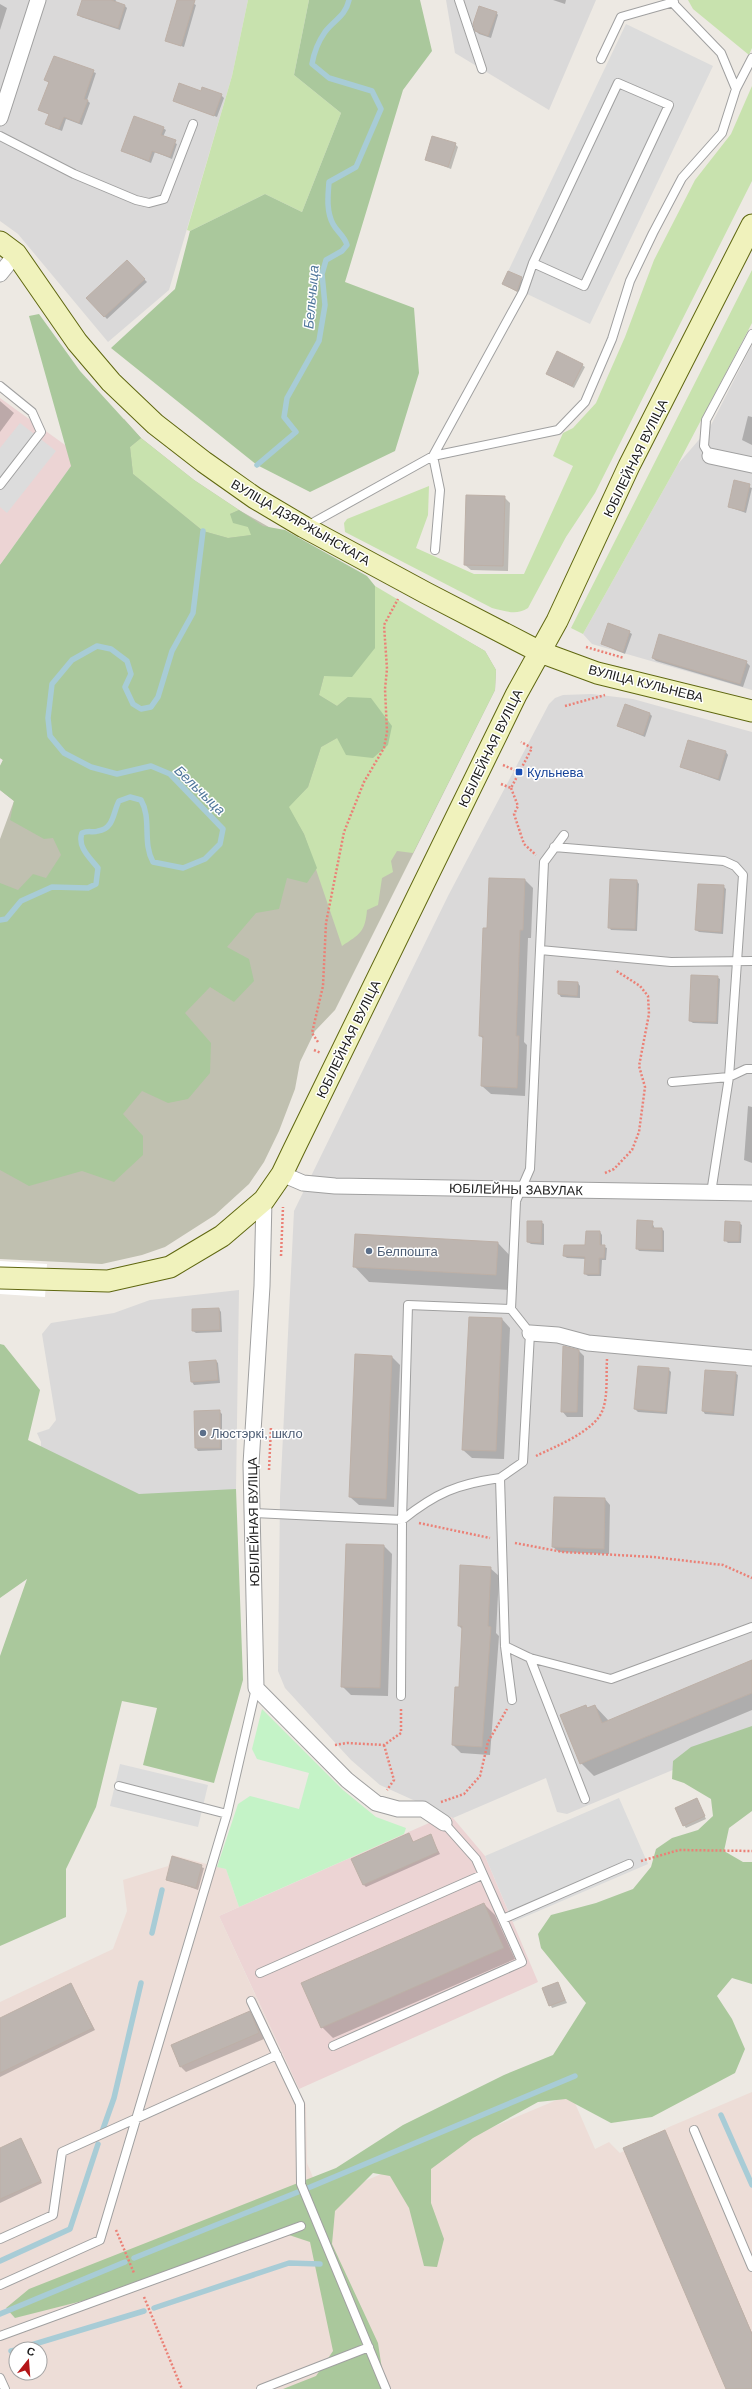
<svg xmlns="http://www.w3.org/2000/svg" width="752" height="2389" viewBox="0 0 752 2389" font-family="Arial,sans-serif">
<style>
.residential{fill:#dad9d9}
.commercial{fill:#ecd4d4}
.military{fill:#edddd7;fill-rule:evenodd}
.construction{fill:#c0c0b0}
.grass{fill:#c8e2ae}
.forest{fill:#aac89c}
.park{fill:#c4f3c7}
.parking{fill:#dcdcdc}
.pier{fill:#fff}
.shadow{fill:#0003}
.lines{fill:none;stroke-linecap:round;stroke-linejoin:round}
.stream{stroke:#a8ccd6;stroke-width:5.5}
.building{fill:#bdb5b0;stroke:#bdb0a7}
.lane-casing{stroke:#a0a0a0;stroke-width:10}
.street-casing{stroke:#a0a0a0;stroke-width:17}
.secondary-casing{stroke:#5f6710;stroke-width:23}
.path{stroke:#eb8076;stroke-width:2.5;stroke-dasharray:2 2;stroke-linecap:butt}
.lane{stroke:#fff;stroke-width:8}
.street{stroke:#fff;stroke-width:15}
.secondary{stroke:#f0f2bc;stroke-width:21}
.transit-dot{fill:#1a4fb4;stroke:#fff;stroke-width:1.5}
.service-dot{fill:#5c6f8a;stroke:#fff;stroke-width:1.5}
.labels{text-anchor:middle;stroke-width:3;stroke-linejoin:round;paint-order:stroke}
.street-label{font-size:13px;fill:#1c1c1c;stroke:#fff}
.transit-label{font-size:13px;fill:#164399;stroke:#fff;text-anchor:start}
.service-label{font-size:13px;fill:#4e5e75;stroke:#fff;text-anchor:start}
.water-label{font-size:14px;font-style:italic;fill:#50779b;stroke:#fff}
</style>
<rect width="100%" height="100%" fill="#ede9e3"/>
<path class="residential" d="M0,0h248l-16,76 -63,214 -61,52 -90,-108 -18,-13z
M446,0h150l-47,110 -94,-57z
M752,345v345l-160,-46 -9,-10 95,-170 32,-37z
M592,694l41,5 119,33v1005l-185,77 -10,-2 -11,-34 -93,40 -73,-33 -29,-25 -66,-72 -7,-17 2,-174 14,-286 154,-315 101,-192 6,-6 8,-3z
M239,1290l-3,199 -92,14 -104,-36 1,-25 -4,-9 12,-4 7,-9 -14,-86 9,-11 63,-10 36,-13z"/>
<path class="commercial" d="M0,398l79,57 -79,110z
M441,1814l12,4 32,38 53,126 -239,107 -80,-173 210,-93z"/>
<path class="military" d="M172,1855l54,14 13,38 -20,9 87,189 1,58 15,36 249,-105 24,55 14,-7 11,11 49,-26 83,-35v297h-752v-387l113,-53 14,-38 -4,-31 45,-14zM16,2349h24v24h-24z"/>
<path class="construction" d="M124,419l17,19 53,42 45,30 246,141 11,19 -1,20 -160,320 -20,21 -15,31 -5,27 -16,42 -15,31 -15,22 -34,31 -50,32 -23,8 -40,9 -102,-5v-420l14,-38 -14,-11v-24l3,-6 -3,-2v-193z"/>
<path class="grass" d="M248,0h61l-15,75 47,38 -39,99 -37,-18 -75,37 -3,-1 45,-154z
M688,0h64v48l-3,7 -56,-46z
M752,86v95l-157,312 -29,44 -38,71c-12,8 -23,3 -36,0l-147,-76 -1,-9 3,-4 82,-33 -1,29 -12,33 58,26h50l49,-108 -20,-10 10,-23 10,-5 23,-25 29,-66 29,-77 41,-80 36,-46z
M752,270v53l-74,141 -95,170 -12,-6z
M141,438l53,42 45,30 -9,4 18,13 4,8 -24,3 -25,-7 -70,-57 -3,-27z
M375,586l110,65 11,19 -1,20 -82,163 -16,-2 -6,10 2,11 -11,6 -4,27 -11,5c-2,22 -7,24 -25,36l-38,-112 -16,-27 20,-20 13,-40 16,-9 11,-41 -11,9 -18,-11 5,-19 51,-28z"/>
<path class="forest" d="M309,0h111l12,51 -29,39 -58,192 69,26 5,65 -24,78 -85,41 -53,-27 -146,-117 64,-59 15,-58 75,-37 37,18 39,-99 -47,-38z
M39,314l41,57 61,67 -11,9 3,27 70,57 25,7 23,-3 -3,-8 -15,-4 -3,-9 9,-4 24,16 22,4 82,46 8,10v62l-23,29 -28,-1 -5,19 18,11 11,-9 23,1 21,28 -4,19 -15,13 -27,-3 -9,-17 -16,9 -13,40 -19,20 15,27 13,34 -10,15 -20,-5 -8,31 -23,4 -29,34 22,12 5,22 -20,21 -24,-15 -25,26 26,30 -1,30 -22,26 -20,4 -26,-12 -19,23 20,22v19l-29,27 -32,-11 -53,15 -29,-16v-287l18,7 15,-16 13,4 15,-23 -8,-17 -9,1 -34,-19 4,-19 -14,-11v-24l3,-6 -3,-2v-193l71,-99 -42,-150z
M0,1344l4,1 36,45 -12,50 111,54 97,-5 7,191 -29,103 -71,-18 14,-57 -35,-7 -26,106 -30,62v48l-66,29v-290l27,-77 -27,19z
M752,1726v85l-23,17 -5,23 19,11h9v122l-20,-6 -15,18 15,23 13,30 -10,24 -83,44 -41,6 -45,-24 -28,3 -65,36 -42,31v34l13,36 -7,28 -13,-1 -15,-58 -19,-32 -17,-3 -38,38 -3,33 46,99 7,46h-102l33,-13 17,-25 -23,-109 -33,-11 -187,68 -75,19 -9,-10 23,-19 307,-121 67,-43 101,-50 49,-20 33,-52 -45,-55 -3,-14 13,-19 45,-12 37,-14 18,-22 5,-18 16,-11 26,-8 15,-14 -2,-17 -27,-16 -12,-4 1,-18 18,-14z"/>
<path class="park" d="M262,1709l81,81 33,27 30,11 -2,6 -165,73 -13,-38 -9,-2 21,-63 12,-8 49,13 10,-36 -52,-14 -5,-10z"/>
<path class="parking" d="M626,24l87,42 -123,258 -67,-32 -21,-8z
M20,423l36,28 -49,62 -7,-6v-59z
M120,1764l88,21 -10,42 -88,-21z
M619,1798l29,66 -135,58 -28,-66z"/>
<path class="pier" d="M0,1261l47,3 -2,33 -45,-3z"/>
<path class="shadow" d="M83,0h33l-1,2 10,4 2,2 -7,22 -39,-13 -3,-3z
M178,0h9l9,5 -12,42 -18,-6z
M553,0h13l-1,4z
M0,4l7,4 -7,22z
M496,12l2,3 -7,23 -12,-4 -3,-3z
M55,57l41,16 -9,27 3,3 -8,22 -16,-6 -4,12 -13,-5 -3,-2 4,-9 -10,-5 9,-27 -3,-3z
M202,92l19,3 3,3 -7,19 -43,-17z
M163,128l3,2 -3,7 14,7 -5,15 -17,-7 -4,11 -29,-12z
M455,144l3,3 -7,22 -25,-10z
M127,262l20,20 -40,37 -19,-21z
M508,272l16,9 -5,12 -16,-9z
M582,365l3,2 -11,21 -27,-14z
M0,401l14,12 -14,19z
M748,416l4,1v28l-10,-5z
M735,482l17,6 -6,25 -17,-6z
M504,497l6,6 -2,68 -37,-1 -6,-5z
M629,632l3,2 -7,20 -23,-10z
M653,658l93,4 4,4 -7,21 -87,-26z
M650,714l2,2 -7,21 -27,-11z
M726,752l2,3 -8,26 -39,-14z
M525,880l8,8 -2,50h-3l-4,104 3,3 -2,51 -34,-2 -9,-8 2,-47 -4,-3 8,-107z
M637,881l2,3 -2,47 -26,-1 -2,-3z
M723,886l3,3 -3,45 -24,-2 -3,-2z
M717,977l3,2 -2,45 -25,-1 -3,-2z
M559,982l19,1 2,3v12l-19,-1 -2,-3z
M748,1106l4,1v56l-8,-3z
M541,1222l3,2v21l-13,-1 -3,-2z
M652,1222l3,7h7l2,2v21l-25,-1 -2,-3z
M739,1223l3,2 -1,18h-13l-3,-3z
M600,1232l2,3v11l5,2 -1,12h-4l-1,16h-13l-3,-2 1,-15 -19,-1 -3,-2 22,-10z
M498,1243l15,16 -1,31 -143,-8 -15,-16z
M219,1309l2,3 1,20 -26,1 -3,-2z
M502,1319l8,9 -6,131 -32,-1 -9,-8z
M579,1351l5,5 -1,61h-16l-5,-6z
M392,1357l8,8 -6,142 -35,-2 -9,-8z
M216,1361l2,2 2,20 -26,2 -2,-3 -2,-19z
M668,1369l3,3 -4,42 -29,-2 -3,-3z
M735,1373l3,2 -4,41 -29,-2 -2,-3z
M219,1411l3,3v36l-24,1 -2,-3 -1,-36z
M605,1499l5,6 -1,49 -50,-2 -6,-5z
M384,1546l8,8 -4,142 -37,-1 -9,-9z
M490,1568l9,8 -3,57 3,3 -9,119 -29,-2 -8,-8 7,-57 3,-58 -4,-4z
M752,1661v49l-158,66 -13,-13 4,-57 4,3 6,-3 14,15z
M696,1799l10,20 -20,9 -2,-3z
M409,1835l5,8 16,-8 10,19 -74,33 -3,-3z
M173,1857l31,11 -6,22 -31,-11z
M484,1904l11,11 20,44 -182,79 -11,-11z
M71,1984l24,46 -95,47v-58z
M558,1984l9,19 -15,5 -9,-19z
M250,2012l5,6 9,21 -78,33 -5,-5z
M665,2131l87,202v56h-25z
M21,2139l21,44 -42,20v-54z"/>
<g class="lines">
<path class="stream" d="M257,465l39,-33 -12,-15 3,-19 32,-57 6,-36 -3,-31 4,-14 16,-9 5,-6c-3,-10 -10,-13 -14,-21 -7,-13 -5,-29 -4,-42l27,-15 25,-58 -9,-18 -43,-13 -17,-14c2,-12 6,-22 13,-32 10,-13 20,-15 24,-32
M0,920l6,-1 15,-18 31,-14 36,1 8,-4 2,-16c-8,-10 -21,-21 -16,-35 7,-3 10,0 16,-2 16,-2 15,-19 21,-30l11,-4 11,3c11,19 1,42 12,62l30,6 22,-9 15,-15 3,-15 -53,-55 -19,-8 -34,8 -26,-7 -27,-14 -14,-17 -2,-18 4,-34 20,-24 25,-14 14,3 16,12 4,13 -6,13 8,17 8,5 10,-2 7,-10 14,-46 21,-38 10,-82
M152,1933l10,-43
M721,2115l31,70
M103,2129l11,-31 27,-115
M308,2188l267,-112
M134,2258l164,-66
M0,2261l70,-32 28,-85
M154,2308l135,-45 31,1
M0,2314l125,-52
M18,2349l126,-38
M11,2351l5,-1"/>
</g>
<path class="building" d="M82,0h29l14,5 -7,23 -41,-13z
M177,0h18l-14,46 -16,-5z
M479,6l18,6 -9,24 -13,-5 -2,-7z
M54,56l40,14 -10,29 4,1 -9,23 -15,-6 -5,12 -14,-5 4,-10 -11,-4 11,-28 -5,-2z
M179,83l22,8 1,-4 20,7 -8,22 -41,-15z
M134,116l30,11 -3,8 15,5 -6,17 -18,-6 -3,10 -28,-10z
M432,136l24,7 -8,24 -23,-7z
M127,260l18,19 -41,38 -18,-19z
M508,271l14,6 -5,14 -15,-7z
M557,351l26,13 -11,22 -26,-12z
M734,480l16,4 -6,27 -16,-4z
M466,495l39,1 -2,70 -39,-1z
M608,623l22,8 -7,21 -22,-8z
M659,634l88,27 -7,23 -88,-26z
M625,704l25,9 -7,22 -26,-9z
M688,740l38,11 -8,28 -38,-12z
M489,878l36,1 -2,51h-3l-4,106h3l-2,52 -36,-2 2,-50h-4l4,-108h4z
M610,879l27,1 -2,49 -27,-1z
M698,884l26,1 -3,47 -26,-2z
M691,975l27,1 -2,46 -27,-1z
M558,981l20,1 -1,14 -19,-2z
M637,1220l16,1 -1,7h10v22l-26,-1z
M527,1221h15l-1,22 -14,-1z
M725,1221l15,1 -1,19h-15z
M586,1231h14v14h5l-1,13h-5v16h-15l1,-17 -22,-1 1,-11h21z
M355,1234l143,8 -2,33 -143,-8z
M219,1308l1,22 -28,1v-22z
M469,1317l33,1 -6,133 -34,-1z
M563,1346l16,4 -2,62h-16z
M355,1354l37,2 -6,143 -37,-2z
M216,1360l2,20 -27,2 -2,-20z
M638,1366l31,2 -4,44 -31,-3z
M705,1370l31,2 -4,42 -30,-3z
M220,1410v38h-25l-1,-37z
M554,1497l51,1 -1,51 -52,-2z
M346,1544l38,1 -4,143 -39,-1z
M460,1565l31,2 -3,59 3,1 -9,120 -30,-2 3,-58h4l3,-61h-4z
M752,1660v33l-172,71 -20,-49 26,-10 1,3 8,-3 7,18z
M697,1798l8,18 -22,10 -8,-18z
M409,1833l4,9 18,-8 7,18 -75,33 -12,-26z
M172,1856l30,9 -6,23 -30,-8z
M484,1903l20,45 -183,80 -20,-45z
M558,1982l7,18 -16,6 -7,-18z
M71,1983l22,45 -93,45v-55z
M250,2011l9,22 -79,34 -9,-22z
M665,2130l87,204v55h-26l-103,-241z
M21,2138l20,43 -41,18v-51z"/>
<g class="lines">
<defs>
<path id="lane" d="M459,0l23,69
M670,0l51,53 15,36
M601,59l20,-42 53,-15 -1,-2
M0,136l74,38 62,26 13,3 15,-4 29,-75
M0,386l32,26 9,20 -41,53
M710,456l-6,-10 2,-26 46,-86
M307,526l126,-70 125,-26 27,-28 27,-63 18,-58 23,-48 29,-55 40,-45 14,-44 16,-31
M435,550l5,-60 -7,-34 90,-164 10,-29 85,-180 51,22 -85,181 -51,-23
M554,847l170,14 11,5 8,9 -14,202 -18,116
M540,950l131,12 81,-1
M672,1082l57,-5 17,-8h6
M511,1309l19,24 -7,129 -23,16 5,168 7,54
M253,1513l149,7c34,-27 55,-36 98,-42
M505,1646l25,12 81,21 141,-52
M530,1658l55,141
M401,1696l1,-176 6,-215 103,4 5,-108 14,-32 14,-307 20,-27
M119,1786l108,28
M503,1919l126,-55
M260,1973l222,-98
M251,2001l49,103 1,80 85,205
M333,2046l189,-84 -46,-103 -32,-36
M694,2130l58,137
M0,2239l53,-24 9,-63 215,-97
M0,2285l100,-45 127,-426 29,-126
M0,2336l301,-110
M0,2378l5,11
M261,2389l108,-42"/>
<path id="street" d="M0,118l38,-118
M0,274l16,-20
M710,456l42,9
M282,1174l21,9 32,3 417,7
M264,1200l-2,86 -11,178 5,224 91,92 29,23 22,6h25l21,14
M530,1333l28,2 30,8 164,15"/>
<path id="secondary" d="M0,242l16,12 61,88 34,40 44,42 49,38 51,36 49,29 122,66 114,59 57,21 155,38
M0,1278l108,3 62,-14 52,-31 42,-36 18,-26 12,-25 222,-454 41,-74 72,-155 123,-241"/>
</defs>
<use href="#lane" class="lane-casing"/>
<use href="#street" class="street-casing"/>
<use href="#secondary" class="secondary-casing"/>
<path class="path" d="M586,647l38,11
M565,706l40,-11
M503,765l16,7
M501,784l10,4 21,-40 -11,-6
M511,788l7,18 -4,8 10,30 12,11
M318,1042l-6,-9 11,-47 3,-63 18,-91 20,-50 20,-34 3,-16 -2,-43 2,-20 -3,-44 14,-26
M314,1050l7,3
M605,1173l9,-4 18,-19 7,-18 6,-45 -6,-21 10,-52 -1,-18 -8,-10 -25,-16
M281,1256l2,-49
M536,1456c20,-10 60,-25 67,-47 5,-14 3,-34 4,-50
M269,1470l2,-43
M419,1523l71,15
M515,1543l48,9 90,5 70,8 29,13
M335,1745l12,-2 37,2 17,-12v-25
M384,1745l10,35 -7,10
M441,1802l23,-8 16,-18 8,-34 19,-33
M641,1861l38,-11 73,1
M116,2230l18,43
M144,2297l38,92"/>
<use href="#lane" class="lane"/>
<use href="#street" class="street"/>
<use href="#secondary" class="secondary"/>
</g>
<rect class="transit-dot" x="515" y="768" width="8" height="8" rx="2"/>
<g class="service-dot">
<circle cx="369" cy="1251" r="4"/>
<circle cx="203" cy="1433" r="4"/>
</g>
<g class="labels">
<g class="street-label">
<text transform="translate(635 458) rotate(-64)" y="5">ЮБІЛЕЙНАЯ ВУЛІЦА</text>
<text transform="translate(301 522) rotate(30)" y="5">ВУЛІЦА ДЗЯРЖЫНСКАГА</text>
<text transform="translate(646 683) rotate(14)" y="5">ВУЛІЦА КУЛЬНЕВА</text>
<text transform="translate(490 748) rotate(-64)" y="5">ЮБІЛЕЙНАЯ ВУЛІЦА</text>
<text transform="translate(348 1039) rotate(-64)" y="5">ЮБІЛЕЙНАЯ ВУЛІЦА</text>
<text transform="translate(516 1189) rotate(1)" y="5">ЮБІЛЕЙНЫ ЗАВУЛАК</text>
<text transform="translate(253 1522) rotate(-91)" y="5">ЮБІЛЕЙНАЯ ВУЛІЦА</text>
</g>
<g class="transit-label">
<text x="527" y="777">Кульнева</text>
</g>
<g class="service-label">
<text x="377" y="1256">Белпошта</text>
<text x="211" y="1438">Люстэркі, шкло</text>
</g>
<g class="water-label">
<text transform="translate(311 297) rotate(-85)" y="5">Бельчыца</text>
<text transform="translate(200 790) rotate(44)" y="5">Бельчыца</text>
</g>
</g>
<g transform="translate(28 2361) rotate(17)"><circle r="19" fill="#ffffff" stroke="#a4a4a4"/>
<path d="M0-3L7 15L0 10L-7 15Z" fill="#b41417"/>
<text y="-6" font-size="11" font-weight="bold" text-anchor="middle" fill="#1c1c1c">С</text>
</g>
</svg>
